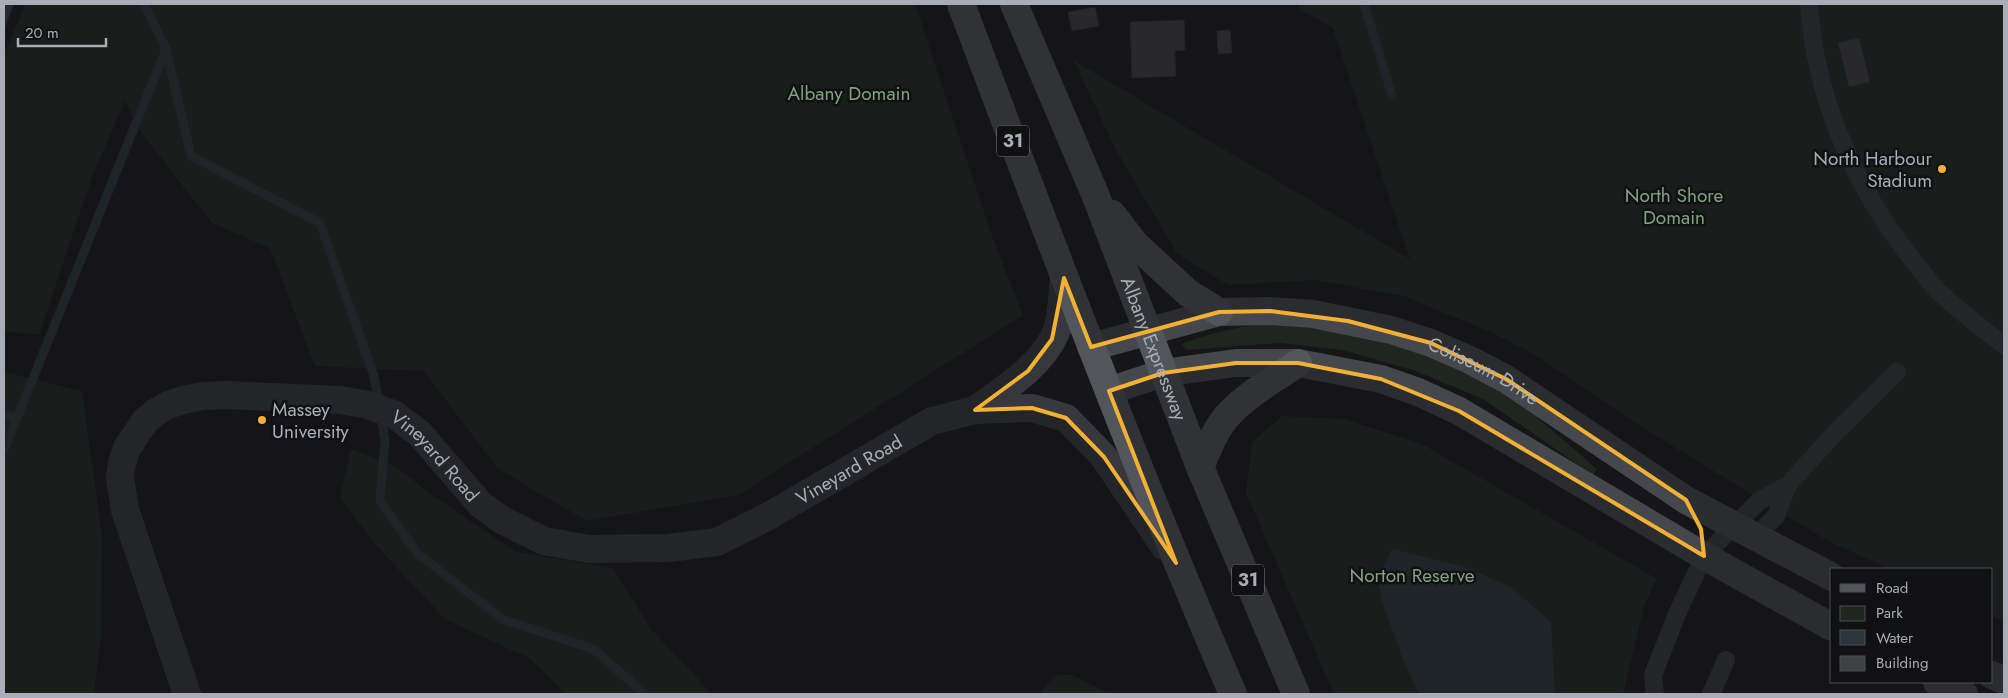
<svg xmlns="http://www.w3.org/2000/svg" width="2008" height="698" viewBox="0 0 2008 698" font-family="Jost,sans-serif">
<style>
.green{fill:#1e261f}
.water{fill:#2c353c}
.lines{fill:none;stroke-linecap:round;stroke-linejoin:round}
.stream{stroke:#2c353c;stroke-width:9}
.building{fill:#404145;stroke:#303034}
.service{stroke:#37383d;stroke-width:18}
.minor{stroke:#37383d;stroke-width:28}
.secondary{stroke:#45474d;stroke-width:28}
.primary{stroke:#53555c;stroke-width:28}
.marked{fill:none;stroke:#f2b134;stroke-width:4;stroke-linejoin:round}
.poi-dot{fill:#f2b134;stroke:#111113;stroke-width:2}
.labels{text-anchor:middle;stroke-width:5;stroke-linejoin:round;paint-order:stroke}
.shield{fill:#111113;stroke:#7b7e86;stroke-width:1}
.shield-label{font-size:18px;font-weight:bold;fill:#a8adb8}
.park-label{font-size:19px;fill:#7fa381;stroke:#111113}
.poi-label{font-size:19px;fill:#a8adb8;stroke:#111113;text-anchor:end}
.street-label{font-size:19px;fill:#a8adb8;stroke:#111113}
</style>
<rect width="100%" height="100%" fill="#161618"/>
<path class="green" d="M26,4h889l77,232 31,79 -285,180 -151,26 -89,-52 -74,-98 -109,-5 -45,-118 -58,-25 -69,-88 -18,-34 -32,73 -54,161 -35,-4v-277z
M1297,4h707v617l-12,-5v-47h-102l-60,-27 -185,-113 -111,-75 -39,-20 -91,-38 -90,-16 -86,5 -52,-33 -61,-104 -41,-87 336,198 -77,-231 -32,-18z
M1265,324l65,6 71,13 56,23 55,30 85,73 -4,6 -110,-76 -70,-29 -71,-20 -62,-7 -94,7 -4,-6c28,-11 54,-17 83,-20z
M4,372l78,19 20,145 -1,100 -7,58h-90z
M1282,416l61,3 77,24 237,136 -13,27 -21,88h-289l-88,-201 6,-51z
M351,449l44,17 40,31 81,55 97,16 38,61 61,65h-146l-37,-36 -84,-39 -71,-76 -34,-46z
M1058,675h14l38,19h-70l8,-11z"/>
<path class="water" d="M1392,549l73,18 46,20 40,35 4,72h-136l-15,-32 -22,-61 -3,-16 4,-17z"/>
<g class="lines">
<path class="stream" d="M144,4l22,45 25,107 129,67 54,153 11,64 -5,61 38,53 86,66 89,29 52,45
M1364,4l28,91
M4,415l12,4
M4,450l162,-401"/>
</g>
<path class="building" d="M4,4h10l-10,25z
M1095,7l4,19 -27,5 -4,-19z
M1184,20l1,30 -10,1 1,25 -44,2 -2,-56z
M1230,30l2,23 -14,1 -1,-23z
M1859,38l11,44 -21,5 -11,-44z"/>
<g class="lines">
<path class="service" d="M1809,4c6,95 47,186 106,259 8,9 14,19 22,27 21,20 44,38 67,55
M1755,537l21,-21 12,-31
M1655,694l-2,-19 24,-61 27,-58 55,-55 29,-16 46,-51 63,-62
M1711,694l15,-34"/>
<g class="minor">
<path d="M975,410c29,-21 67,-44 81,-78 6,-14 6,-38 8,-54"/>
<path id="s1" d="M187,694l-62,-184 -5,-33 2,-14 5,-15 18,-27 11,-9 12,-7 15,-5 20,-4 23,-1 114,5 24,4 21,7 10,4 25,19 60,70 22,16 42,21 45,8 79,-1 49,-6 50,-25 165,-96 43,-11 57,-2 34,10 38,39 60,89"/>
</g>
<g class="secondary">
<path id="s2" d="M1091,347l128,-35 51,-1 43,3 78,16 40,13 39,17 36,19 180,121 146,77"/>
<path d="M1109,391l54,-18 73,-10h62l83,16 37,13 41,19 245,145 128,71"/>
<path d="M1992,675l12,5"/>
<path d="M1937,682l27,12"/>
</g>
<g class="primary">
<path d="M961,4c87,231 174,463 272,690"/>
<path id="s3" d="M1014,4l81,190 105,273 96,227"/>
<path d="M1112,214l23,30 53,49 31,19"/>
<path d="M1200,467c8,-18 16,-40 30,-54 19,-20 46,-35 68,-50"/>
</g>
</g>
<path d="M0 0H2008V698H0ZM1064,278l27,69 128,-35 51,-1 78,10 83,22 75,36 180,121 15,29 3,27 -245,-145 -78,-32 -83,-16h-62l-73,10 -54,18 67,172 -72,-106 -38,-39 -34,-10 -57,2 53,-39 24,-32z" fill="#161618" fill-opacity=".55" fill-rule="evenodd"/>
<path class="marked" d="M1064,278l27,69 128,-35 51,-1 78,10 83,22 75,36 180,121 15,29 3,27 -245,-145 -78,-32 -83,-16h-62l-73,10 -54,18 67,172 -72,-106 -38,-39 -34,-10 -57,2 53,-39 24,-32z"/>
<g class="poi-dot">
<circle cx="1942" cy="169" r="5"/>
<circle cx="262" cy="420" r="5"/>
</g>
<g class="labels">
<g class="shield">
<rect x="997" y="125.5" width="32" height="31" rx="4"/>
<rect x="1232" y="564.5" width="32" height="31" rx="4"/>
</g>
<g class="shield-label">
<text x="1013" y="147">31</text>
<text x="1248" y="586">31</text>
</g>
<g class="park-label">
<text x="849" y="100">Albany Domain</text>
<text x="1674" y="202">North Shore<tspan x="1674" dy="22">Domain</tspan></text>
<text x="1412" y="582">Norton Reserve</text>
</g>
<g class="poi-label">
<text x="1932" y="165">North Harbour<tspan x="1932" dy="22">Stadium</tspan></text>
<text x="272" y="416" text-anchor="start">Massey<tspan x="272" dy="22">University</tspan></text>
</g>
<g class="street-label">
<text dy="7" stroke="none"><textPath href="#s3" startOffset="372">Albany Expressway</textPath></text>
<text dy="7" stroke="none"><textPath href="#s2" startOffset="408">Coliseum Drive</textPath></text>
<text dy="7" stroke="none"><textPath href="#s1" startOffset="606">Vineyard Road</textPath></text>
<text dy="7" stroke="none"><textPath href="#s1" startOffset="1071">Vineyard Road</textPath></text>
</g>
</g>
<rect width="2008" height="698" fill="none" stroke="#a8adb8" stroke-width="10"/>
<rect x="1830" y="568" width="162" height="115" fill="#111113" stroke="#4d4f55"/>
<rect x="1840" y="584" width="25" height="8" fill="#53555c" stroke="#4d4f55"/>
<text x="1876" y="593" font-size="15" fill="#a8adb8">Road</text>
<rect x="1840" y="606" width="25" height="15" fill="#1e261f" stroke="#4d4f55"/>
<text x="1876" y="618" font-size="15" fill="#a8adb8">Park</text>
<rect x="1840" y="630" width="25" height="15" fill="#2c353c" stroke="#4d4f55"/>
<text x="1876" y="643" font-size="15" fill="#a8adb8">Water</text>
<rect x="1840" y="656" width="25" height="15" fill="#404145" stroke="#4d4f55"/>
<text x="1876" y="668" font-size="15" fill="#a8adb8">Building</text>
<path d="M18 38v8h88v-8" fill="none" stroke="#a8adb8" stroke-width="2.5"/>
<text x="25" y="38" font-size="15" fill="#a8adb8" stroke="#111113" stroke-width="4" paint-order="stroke">20 m</text>
</svg>
